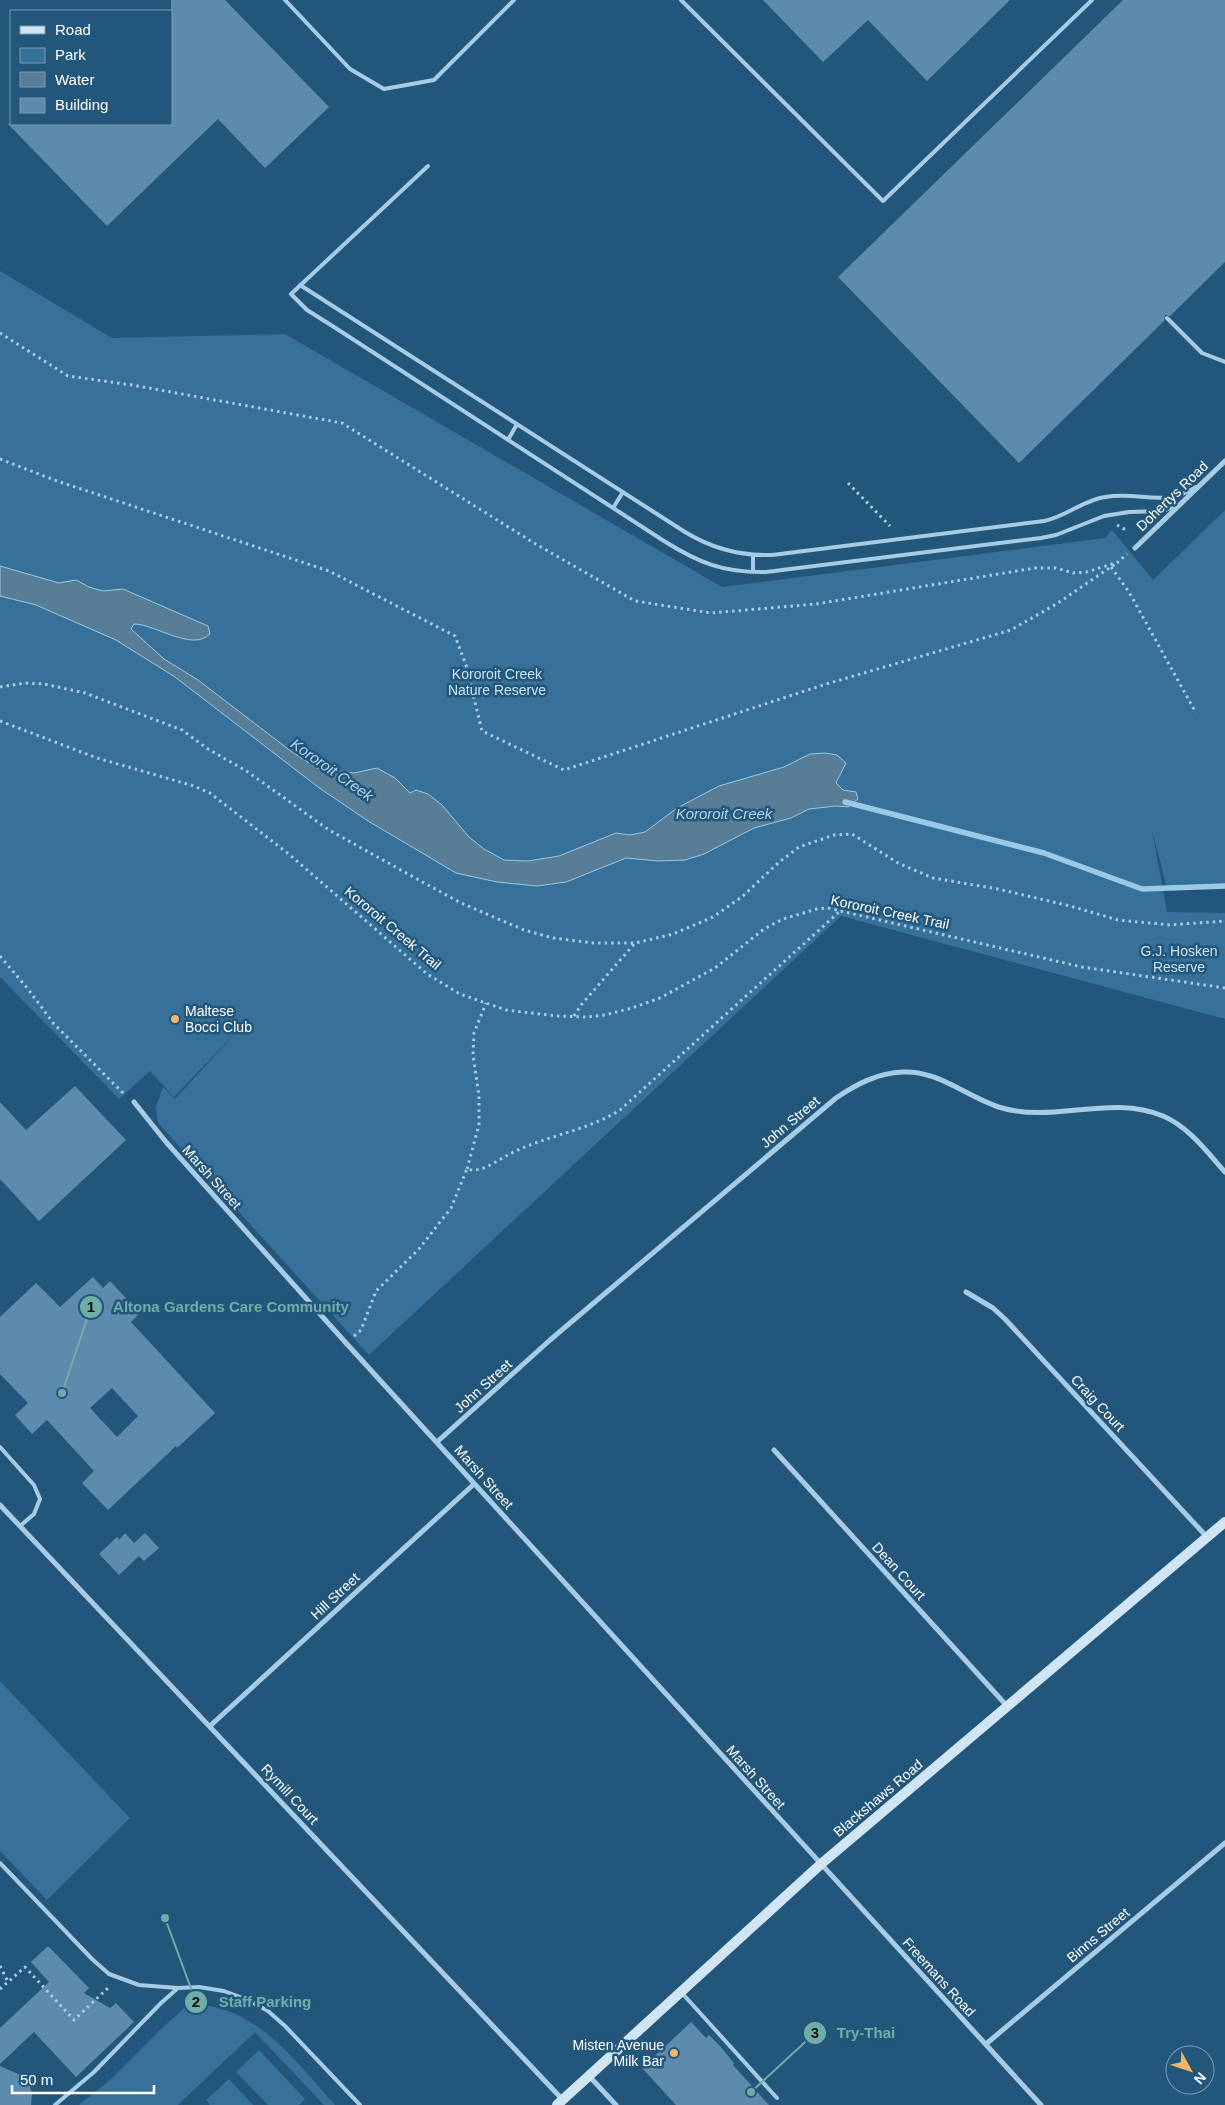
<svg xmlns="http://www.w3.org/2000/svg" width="1225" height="2105" viewBox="0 0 1225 2105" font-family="Helvetica,sans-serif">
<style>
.green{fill:#377099}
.water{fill:#587d97;stroke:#9ac8e6}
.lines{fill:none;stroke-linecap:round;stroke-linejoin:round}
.stream{stroke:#9ac8e6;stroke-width:5.5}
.building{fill:#5c8bad;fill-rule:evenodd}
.path{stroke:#a6cbe5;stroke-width:3;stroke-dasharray:2.5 4;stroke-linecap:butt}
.service{stroke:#a6cbe5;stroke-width:4}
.minor{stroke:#a6cbe5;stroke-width:5}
.secondary{stroke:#d0e5f4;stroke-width:10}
.poi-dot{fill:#f0b66a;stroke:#23567b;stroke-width:2}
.labels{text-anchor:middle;stroke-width:5;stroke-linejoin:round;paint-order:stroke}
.street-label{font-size:14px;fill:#fff;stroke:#23567b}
.park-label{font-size:14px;fill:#c9e3f4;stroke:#23567b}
.poi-label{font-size:14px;fill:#fff;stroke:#23567b;text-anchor:start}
.water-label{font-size:15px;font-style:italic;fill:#b1d5ed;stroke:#23567b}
.leader{fill:none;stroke:#6fada8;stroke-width:2}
.callout-dot{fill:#6fada8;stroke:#23567b;stroke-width:2}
.mark-label{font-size:15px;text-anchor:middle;font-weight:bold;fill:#111}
.callout-label{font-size:15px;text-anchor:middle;font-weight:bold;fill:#6fada8;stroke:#23567b;stroke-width:5;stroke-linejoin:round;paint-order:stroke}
</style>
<rect width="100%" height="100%" fill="#23567b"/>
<path class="green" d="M0,271l112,67 173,-4 437,253 383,-49 7,-8 41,50 72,-70v376l-58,2 -15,-58 15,82 58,1v106l-384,-103 -472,439 -211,-232 -2,-16 7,-20 12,12 67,-73 -68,71 -24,-26 -31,28 -119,-122z
M0,1681l130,137 -83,82 -47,-49z
M189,2004c67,0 106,57 146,101h-11l-69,-73 -77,73h-99l31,-25 51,-51z
M259,2050l46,49 -6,6h-31l-32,-33z
M229,2079l24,26h-43l-4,-5z"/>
<path class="water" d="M0,566l59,17 17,-3 13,7 14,4 20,-2 85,37 2,8c-18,18 -55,-10 -76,-10l-3,5 33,30 34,21 94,72 25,16 37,5 23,-5 18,10 15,15 6,-3 12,4 14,11 27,32 15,12 20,11 24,1 31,-5 57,-23 14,2 15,-3 32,-24 42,-22 65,-19 26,-13 15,-1 12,2 9,8 -10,20 7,7 13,2 2,7 -10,8 -12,-1 -27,3 -18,9 -37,10 -50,26 -19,6 -27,1 -32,-3 -60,24 -29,4 -40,-4 -41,-9 -88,-52 -50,-34 -143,-110 -59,-37 -80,-35 -36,-9z"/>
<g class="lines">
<path class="stream" d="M845,802l199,51 98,36 83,-3"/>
</g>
<path class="building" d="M171,0h54l104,107 -64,61 -47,-49 -111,107 -99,-102h163z
M763,0h247l-83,81 -59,-61 -45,42z
M1123,0h102v262l-55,54 -5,-1 -1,6 -145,142 -181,-186z
M75,1086l51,54 -87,81 -39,-42v-77l26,28z
M93,1277l10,11 7,-7 30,32 -9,9 84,91 -38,35 -1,-2 -68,64 -26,-27 12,-12 -47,-51 -15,14 -17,-19 13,-12 -28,-29v-57l36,-34 24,24zM112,1388l26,28 -21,21 -27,-29z
M125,1533l9,10 11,-10 14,15 -15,13 -5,-5 -20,19 -20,-21 18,-17 2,3z
M48,1946l41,42 -5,5 26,15 6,-5 18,19 -58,55 -42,-45 -34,32v-36l49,-46 -18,-20z
M691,2022l15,16 3,-3 11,11 14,17 -1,2 36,40h-93l-34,-37z
M0,2066l23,10 5,4 4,14 -1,11h-31z"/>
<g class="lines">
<path class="path" d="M0,333l68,43 64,9 210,38 192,120 101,58 76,12 105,-9 219,-36h21l17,5 14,-1 31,-10 9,-8
M0,459l57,22 272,90 126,65 11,29 16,66 82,39 259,-85 188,-55 47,-27 60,-41
M848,483l42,43
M1117,525l11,6
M1111,567l18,25 67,121
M0,687l25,-4 19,1 41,9 97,37 26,19 40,23 81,58 88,49 44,24 63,27 29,8 40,5h42l38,-9 40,-17 30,-21 35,-33 21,-16 35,-12 18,-1 46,29 35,15 65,11 72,17 48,14 52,5 55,-4
M0,721l97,37 97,28 16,7 80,62 137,119 33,20 46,16 52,6 28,1 19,-2 27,-7 28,-10 55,-30 49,-39 19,-10 34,-10 11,-1 254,59 143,21
M0,956l28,33 26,35 71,71
M574,1016l7,-11 54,-62
M467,1169l12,-44v-29l-6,-41 1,-22 12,-30
M354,1336l7,-6 15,-39 43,-42 32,-41 16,-39c14,4 26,-6 39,-13 36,-20 79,-24 114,-46l220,-199
M0,1966l8,16
M0,1989l25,-22 49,53 35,-33"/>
<path class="service" d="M285,0l65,69 34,20 50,-9 80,-80
M681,0l202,201 209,-201
M428,166l-137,128 16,16 27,17 330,214c35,22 60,32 102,31l275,-34 15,-3 48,-19 25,-4 34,-1 15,-6
M300,285l385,247c26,16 56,24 87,23l272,-34c22,-4 39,-21 61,-24 36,-6 57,11 91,-10
M1167,318l35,35 23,9
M508,440l9,-16
M613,508l10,-16
M753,572v-17
M0,1447l34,38 6,14 -6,15 -14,12
M0,1863l92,96 17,15 30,11 39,3
M681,1992l96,106
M55,2105l39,-33 67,-69 17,-15 21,-1 25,4 24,9 20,11 17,15 75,79"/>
<path class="minor" d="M1135,548l90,-87
M134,1102l32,40 180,201 695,762
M966,1292l27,16 12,11 202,218
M437,1442l113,-102 286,-242c21,-14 41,-25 67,-26 36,-2 65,26 99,36 53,15 109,-14 161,8 26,11 44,36 62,56
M774,1450l233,256
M0,1505l562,594
M210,1726l264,-242
M986,2044l239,-201
M589,2076l27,29"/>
<path class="secondary" d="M557,2105l264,-241 404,-342"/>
</g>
<g class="poi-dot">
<circle cx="175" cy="1019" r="5"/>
<circle cx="674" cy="2053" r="5"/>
</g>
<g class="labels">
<g class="street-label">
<text transform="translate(1172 496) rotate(-44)" y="5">Dohertys Road</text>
<text transform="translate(890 912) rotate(12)" y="5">Kororoit Creek Trail</text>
<text transform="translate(393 928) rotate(40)" y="5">Kororoit Creek Trail</text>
<text transform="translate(790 1122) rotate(-40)" y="5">John Street</text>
<text transform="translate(212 1177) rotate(48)" y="5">Marsh Street</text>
<text transform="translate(483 1386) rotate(-42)" y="5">John Street</text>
<text transform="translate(1098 1403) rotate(47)" y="5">Craig Court</text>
<text transform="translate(484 1477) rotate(48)" y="5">Marsh Street</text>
<text transform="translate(899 1571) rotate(48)" y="5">Dean Court</text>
<text transform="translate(335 1596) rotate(-43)" y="5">Hill Street</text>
<text transform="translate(756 1777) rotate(48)" y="5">Marsh Street</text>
<text transform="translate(290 1794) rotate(47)" y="5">Rymill Court</text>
<text transform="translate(878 1798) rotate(-40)" y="5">Blackshaws Road</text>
<text transform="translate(1098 1935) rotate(-40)" y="5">Binns Street</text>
<text transform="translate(939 1977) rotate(48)" y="5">Freemans Road</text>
</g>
<g class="park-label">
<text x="497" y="679">Kororoit Creek<tspan x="497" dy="16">Nature Reserve</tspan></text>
<text x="1179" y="956">G.J. Hosken<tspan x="1179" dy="16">Reserve</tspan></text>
</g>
<g class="poi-label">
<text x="185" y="1016">Maltese<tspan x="185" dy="16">Bocci Club</tspan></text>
<text x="664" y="2050" text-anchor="end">Misten Avenue<tspan x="664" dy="16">Milk Bar</tspan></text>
</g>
<g class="water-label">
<text transform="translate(332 770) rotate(35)" y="5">Kororoit Creek</text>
<text x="724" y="819">Kororoit Creek</text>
</g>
</g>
<path class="leader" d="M62 1393L91 1307M165 1918L196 2002M751 2092L815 2033"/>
<g class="callout-dot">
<circle cx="62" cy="1393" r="5"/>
<circle cx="165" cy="1918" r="5"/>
<circle cx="751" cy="2092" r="5"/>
<circle cx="91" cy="1307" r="12"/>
<circle cx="196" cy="2002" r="12"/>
<circle cx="815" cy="2033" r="12"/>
</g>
<g class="mark-label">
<text x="91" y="1312">1</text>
<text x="196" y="2007">2</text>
<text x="815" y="2038">3</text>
</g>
<g class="callout-label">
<text x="231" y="1312">Altona Gardens Care Community</text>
<text x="265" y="2007">Staff Parking</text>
<text x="866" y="2038">Try-Thai</text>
</g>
<rect x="10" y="10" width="162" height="115" fill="#23567b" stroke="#7b9ab0"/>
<rect x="20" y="26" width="25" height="8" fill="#d0e5f4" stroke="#7b9ab0"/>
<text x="55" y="35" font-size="15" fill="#ffffff">Road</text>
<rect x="20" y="48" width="25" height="15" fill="#377099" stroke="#7b9ab0"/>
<text x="55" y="60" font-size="15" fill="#ffffff">Park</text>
<rect x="20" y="72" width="25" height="15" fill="#587d97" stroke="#7b9ab0"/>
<text x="55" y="85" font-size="15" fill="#ffffff">Water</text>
<rect x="20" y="98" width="25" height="15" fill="#5c8bad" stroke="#7b9ab0"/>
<text x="55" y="110" font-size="15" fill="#ffffff">Building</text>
<g transform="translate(1190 2070) rotate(130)"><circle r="24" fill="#23567b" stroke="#7b9ab0"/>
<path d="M0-4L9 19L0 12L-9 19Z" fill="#f0b66a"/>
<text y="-8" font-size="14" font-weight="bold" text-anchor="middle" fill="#ffffff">N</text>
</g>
<path d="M12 2085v8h142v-8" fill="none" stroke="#ffffff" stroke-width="2.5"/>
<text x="20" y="2085" font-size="15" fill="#ffffff" stroke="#23567b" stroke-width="4" paint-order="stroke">50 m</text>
</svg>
